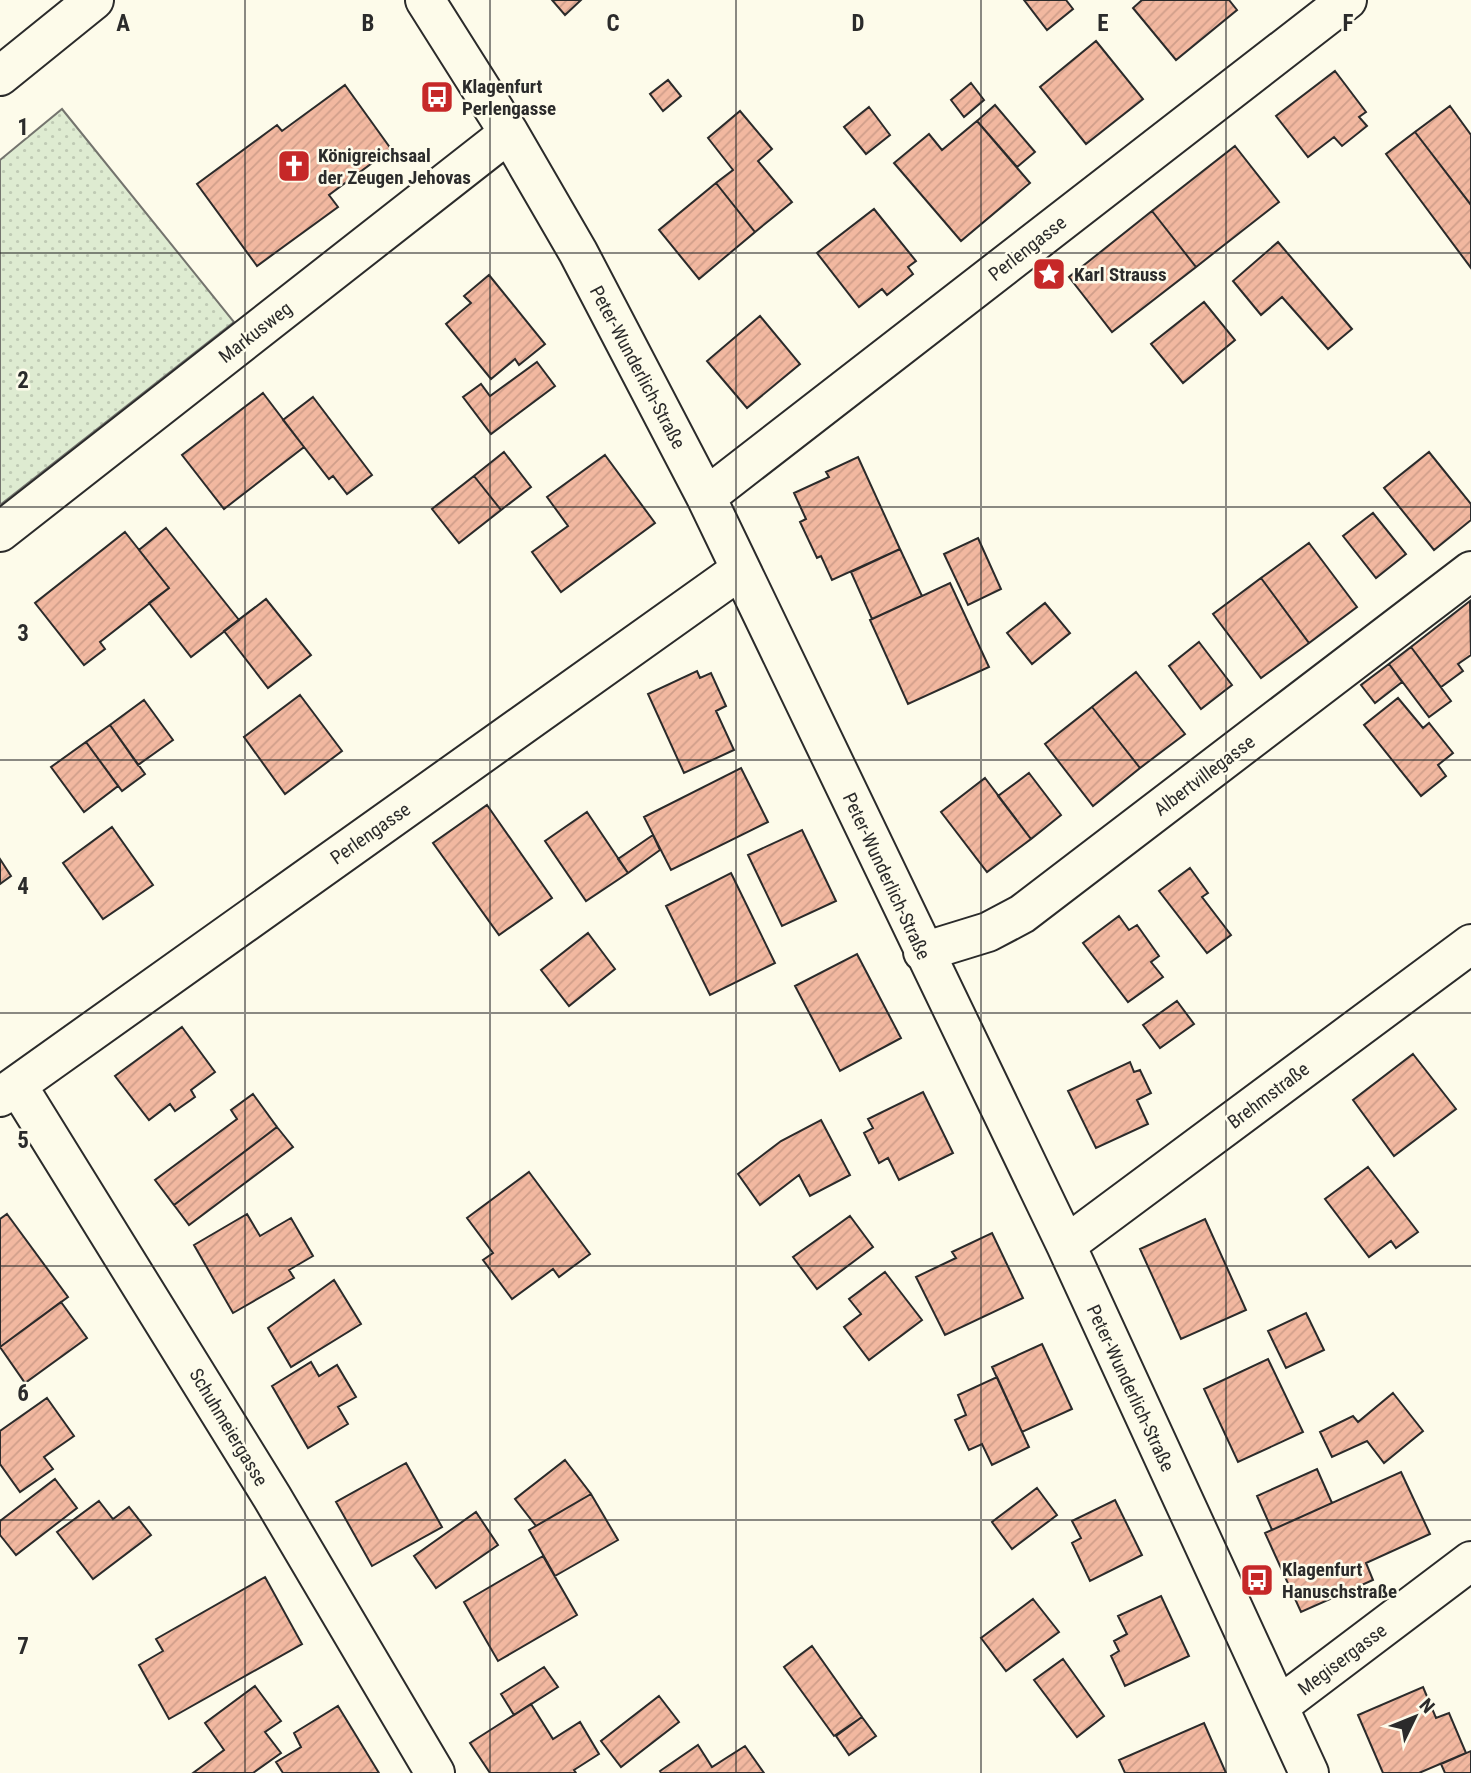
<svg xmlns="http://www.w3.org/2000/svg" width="1471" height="1773" viewBox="0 0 1471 1773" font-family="'Roboto Condensed',sans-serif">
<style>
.grass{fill:url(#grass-dots);stroke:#74746e;stroke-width:2}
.building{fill:url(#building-hatch);stroke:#2b2b2b;stroke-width:2}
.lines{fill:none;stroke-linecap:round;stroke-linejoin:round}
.minor-casing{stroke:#2b2b2b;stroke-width:42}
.minor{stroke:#fdfbea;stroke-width:38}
.grid{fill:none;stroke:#2b2b2b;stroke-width:2;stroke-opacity:0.55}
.labels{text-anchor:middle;stroke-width:5;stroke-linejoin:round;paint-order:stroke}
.poi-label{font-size:19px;font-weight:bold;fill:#2b2b2b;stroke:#fdfbea;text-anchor:start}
.street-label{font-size:19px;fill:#2b2b2b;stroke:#fdfbea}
.grid-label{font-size:23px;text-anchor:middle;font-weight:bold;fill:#2b2b2b;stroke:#fdfbea;stroke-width:5;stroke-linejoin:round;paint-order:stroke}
</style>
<defs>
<pattern id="grass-dots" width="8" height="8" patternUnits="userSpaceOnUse" patternTransform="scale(1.75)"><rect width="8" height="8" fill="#deebd1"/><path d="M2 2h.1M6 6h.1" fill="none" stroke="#bfcab4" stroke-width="1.8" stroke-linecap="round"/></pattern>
<pattern id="building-hatch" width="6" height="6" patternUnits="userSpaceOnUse" patternTransform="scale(1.75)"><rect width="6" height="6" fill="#f2b8a0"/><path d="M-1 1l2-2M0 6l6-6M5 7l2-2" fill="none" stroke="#d09e8a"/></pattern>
</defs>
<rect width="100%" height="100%" fill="#fdfbea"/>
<path class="grass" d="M62,109l172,213 -234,183v-345z"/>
<path class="building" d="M552,0h29l-16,15z
M1024,0h42l7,9 -26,21z
M1142,0h87l8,10 -61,50 -43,-52z
M1096,41l47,58 -57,45 -46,-57z
M1335,71l31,41 -7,5 8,9 -25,20 -8,-9 -26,20 -32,-41z
M668,80l13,16 -18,15 -13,-17z
M971,83l13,17 -20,17 -13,-17z
M345,85l46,64 -62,46 9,12 -81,59 -60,-82 80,-59 5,6z
M995,105l40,47 -18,15 -40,-46z
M1450,106l21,29v70l-56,-73z
M869,107l21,28 -24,19 -22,-27z
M740,111l32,38 -14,12 34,41 -37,30 -39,-49 17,-13 -25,-32z
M977,121l53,62 -69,58 -67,-78 35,-29 13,16z
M1415,132l56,73v63l-85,-114z
M1235,146l44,56 -83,65 -44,-56z
M716,183l39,49 -56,47 -40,-49z
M874,209l42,52 -8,6 5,7 -26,21 -5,-6 -23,18 -42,-54z
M1152,211l44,56 -84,65 -43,-55z
M1278,242l74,87 -24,20 -46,-52 -21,18 -28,-34z
M489,275l56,69 -26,21 -4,-6 -24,20 -45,-55 25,-21 -7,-7z
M1204,302l31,38 -52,43 -32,-39z
M760,316l40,48 -53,44 -40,-47z
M537,362l18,24 -64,48 -28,-37 18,-13 9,12z
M263,393l41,54 -80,62 -42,-54z
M313,397l59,78 -25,19 -14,-18 -4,3 -46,-59z
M504,452l27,35 -30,23 -27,-34z
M1429,452l42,52v16l-37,30 -50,-62z
M605,455l50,68 -94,69 -29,-40 36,-26 -21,-29z
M858,457l42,92 -68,31 -11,-24 -4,2 -17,-36 6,-3 -12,-26 35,-16 -3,-5z
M474,476l27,34 -42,33 -27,-34z
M1373,513l33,41 -30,24 -33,-42z
M166,528l73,92 -48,37 -42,-54 20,-15 -30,-38z
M125,532l44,56 -69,54 5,7 -21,16 -49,-62z
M978,538l23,51 -33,16 -24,-51z
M1309,543l48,64 -48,36 -48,-65z
M900,549l22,47 -50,23 -21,-47z
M1261,578l48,65 -48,35 -48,-64z
M950,583l39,84 -81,37 -38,-84z
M266,599l45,56 -43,33 -44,-57z
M1470,601l1,54 -13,9 5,7 -22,16 -30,-40z
M1045,603l25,30 -38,31 -25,-31z
M1199,642l33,43 -31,24 -32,-43z
M1411,647l40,54 -22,16 -40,-53z
M1389,664l13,18 -27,21 -14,-18z
M697,671l3,7 11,-5 15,33 -10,5 18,39 -50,23 -36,-79z
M1136,672l49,62 -45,34 -48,-61z
M300,695l42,56 -57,43 -41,-57z
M1398,698l25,30 6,-5 24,30 -15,12 8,11 -25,20 -57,-71z
M144,700l29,40 -35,25 -28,-40z
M1092,707l48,61 -47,38 -48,-62z
M110,725l35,49 -23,17 -36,-49z
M86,742l32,44 -34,26 -33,-45z
M741,768l27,54 -97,48 -27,-53z
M1029,773l32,42 -30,24 -33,-43z
M985,778l46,61 -44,33 -46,-60z
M487,805l65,93 -53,37 -66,-92z
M587,812l41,61 -42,28 -41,-60z
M112,827l41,58 -50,34 -40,-56z
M802,830l34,71 -54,25 -34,-71z
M653,835l7,15 -32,23 -10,-14z
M0,859l11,17 -11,8z
M1190,868l18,25 -6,4 29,38 -24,18 -48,-62z
M731,873l44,90 -65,32 -44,-89z
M1119,916l10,14 8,-5 22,31 -8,6 12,15 -35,25 -45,-59z
M588,933l27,36 -46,37 -28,-36z
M857,954l44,84 -61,33 -45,-85z
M1177,1001l17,23 -34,24 -17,-23z
M182,1027l33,45 -24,18 4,7 -20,14 -5,-7 -21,16 -34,-44z
M1413,1054l43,55 -62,47 -41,-56z
M1130,1062l4,10 6,-2 11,23 -14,7 11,24 -52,24 -28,-57z
M923,1092l30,61 -54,27 -11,-22 -9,5 -15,-30 9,-5 -5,-9z
M253,1094l24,33 -103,78 -19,-25 82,-61 -6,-9z
M821,1120l29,55 -40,21 -11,-21 -39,30 -22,-31 43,-33z
M277,1127l16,20 -104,78 -15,-20z
M1368,1167l50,65 -22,16 -5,-7 -22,16 -44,-58z
M529,1172l61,82 -31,23 -6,-8 -41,30 -29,-39 10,-7 -26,-35z
M7,1214l61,83 -68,50v-128z
M247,1214l13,22 31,-18 22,38 -24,14 5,8 -61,35 -39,-68z
M850,1216l23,31 -56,42 -24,-32z
M1205,1219l41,91 -65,29 -41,-90z
M992,1233l31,65 -78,37 -29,-58 40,-19 -4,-6z
M885,1272l37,48 -53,40 -25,-33 17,-13 -12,-15z
M334,1280l27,44 -70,43 -23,-39z
M61,1302l26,36 -62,45 -25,-36z
M1306,1313l18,37 -38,18 -18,-37z
M1042,1344l30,65 -50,23 -30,-65z
M1268,1359l35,73 -65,30 -34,-73z
M311,1362l8,14 18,-11 19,32 -18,10 10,17 -40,24 -36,-62z
M997,1377l32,70 -37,18 -10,-21 -13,6 -14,-30 11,-5 -8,-20z
M1393,1393l30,38 -39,32 -17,-22 -35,16 -12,-25 33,-16 5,6z
M47,1398l27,38 -30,21 9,12 -33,23 -20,-28v-33z
M565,1460l26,34 -55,32 -21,-27z
M406,1463l36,64 -70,39 -36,-64z
M1317,1469l15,34 -60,27 -15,-34z
M1401,1472l29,62 -64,29 7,17 -72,32 -36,-79z
M55,1479l22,29 -61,47 -16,-20v-14z
M1037,1488l20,27 -45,34 -20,-27z
M591,1494l27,46 -63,36 -26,-46z
M1115,1500l27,55 -52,26 -18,-38 9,-5 -9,-17z
M99,1501l14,18 16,-12 22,28 -58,44 -36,-47z
M476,1512l22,33 -62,43 -22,-32z
M543,1556l34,59 -79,46 -34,-59z
M265,1577l37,67 -133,75 -30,-54 24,-14 -7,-12z
M1161,1596l28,60 -64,30 -14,-30 8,-5 -5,-10 13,-7 -9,-18z
M1033,1599l26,33 -53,39 -25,-33z
M812,1646l50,71 -28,19 -50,-69z
M1063,1659l41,57 -27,21 -43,-57z
M544,1667l14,20 -44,28 -13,-21z
M255,1686l26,35 -16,11 16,21 -28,20h-60l31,-23 -19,-27z
M1423,1687l13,31 13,-5 17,40 -47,20h-36l-25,-58z
M659,1696l20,26 -58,45 -20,-26z
M531,1704l22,35 27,-17 19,32 -25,16 2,3h-86l-20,-30z
M338,1706l41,67h-96l-7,-11 25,-15 -7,-14z
M862,1717l14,19 -27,19 -13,-19z
M1204,1723l22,50h-101l-6,-13z
M698,1745l14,22 33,-21 19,27h-103l-1,-2z
M1471,1751v22h-26l-4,-9z"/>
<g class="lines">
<defs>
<path id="minor" d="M425,0l84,133 69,119 128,245 360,748 243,528
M0,76l94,-76
M706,497l641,-497
M0,532l509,-399
M923,952l65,-20 34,-18 449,-343
M17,1085l255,412 163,276
M0,1097l740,-527
M1066,1245l405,-301
M1279,1706l192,-145"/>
</defs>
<use href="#minor" class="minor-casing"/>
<use href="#minor" class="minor"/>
</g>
<path class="grid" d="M245,0v1773M490,0v1773M736,0v1773M981,0v1773M1226,0v1773M0,253h1471M0,507h1471M0,760h1471M0,1013h1471M0,1266h1471M0,1520h1471"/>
<defs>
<symbol id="bus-square" viewBox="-11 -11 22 22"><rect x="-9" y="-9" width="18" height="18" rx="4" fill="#c62828" stroke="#fdfbea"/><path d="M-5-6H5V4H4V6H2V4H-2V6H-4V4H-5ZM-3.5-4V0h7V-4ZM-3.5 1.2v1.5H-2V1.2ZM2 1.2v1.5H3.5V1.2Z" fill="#fff"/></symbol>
<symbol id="church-square" viewBox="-11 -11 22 22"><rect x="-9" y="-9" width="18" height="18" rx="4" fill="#c62828" stroke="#fdfbea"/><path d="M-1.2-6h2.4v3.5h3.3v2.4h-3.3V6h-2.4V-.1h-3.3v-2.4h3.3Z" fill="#fff"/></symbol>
<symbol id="sight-square" viewBox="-11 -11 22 22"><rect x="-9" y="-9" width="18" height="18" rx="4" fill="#c62828" stroke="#fdfbea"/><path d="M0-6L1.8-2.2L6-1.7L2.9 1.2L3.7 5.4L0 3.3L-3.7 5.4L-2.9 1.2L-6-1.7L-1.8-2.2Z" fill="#fff"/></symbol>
</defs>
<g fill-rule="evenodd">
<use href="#bus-square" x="418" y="78" width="38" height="38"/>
<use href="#church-square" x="275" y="147" width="38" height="38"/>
<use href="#sight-square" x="1030" y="255" width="38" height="38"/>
<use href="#bus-square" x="1238" y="1561" width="38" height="38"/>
</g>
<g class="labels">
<g class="poi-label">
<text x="462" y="93">Klagenfurt<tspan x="462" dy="22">Perlengasse</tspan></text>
<text x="318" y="162">Königreichsaal<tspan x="318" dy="22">der Zeugen Jehovas</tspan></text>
<text x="1074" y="281">Karl Strauss</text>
<text x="1282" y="1576">Klagenfurt<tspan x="1282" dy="22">Hanuschstraße</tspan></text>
</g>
<g class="street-label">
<text transform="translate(1027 248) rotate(-38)" y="7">Perlengasse</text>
<text transform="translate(255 332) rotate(-38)" y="7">Markusweg</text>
<text transform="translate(638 367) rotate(62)" y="7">Peter-Wunderlich-Straße</text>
<text transform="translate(1204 775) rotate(-37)" y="7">Albertvillegasse</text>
<text transform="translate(370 833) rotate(-35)" y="7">Perlengasse</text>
<text transform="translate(887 876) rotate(65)" y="7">Peter-Wunderlich-Straße</text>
<text transform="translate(1268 1095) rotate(-37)" y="7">Brehmstraße</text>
<text transform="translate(1131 1388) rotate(65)" y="7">Peter-Wunderlich-Straße</text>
<text transform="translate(229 1427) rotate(59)" y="7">Schuhmeiergasse</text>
<text transform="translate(1342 1659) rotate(-37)" y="7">Megisergasse</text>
</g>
</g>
<g class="grid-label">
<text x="123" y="31">A</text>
<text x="368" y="31">B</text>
<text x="613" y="31">C</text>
<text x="858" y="31">D</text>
<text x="1103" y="31">E</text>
<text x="1348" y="31">F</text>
<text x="23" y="135">1</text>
<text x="23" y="388">2</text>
<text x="23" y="641">3</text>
<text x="23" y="894">4</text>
<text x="23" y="1148">5</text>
<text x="23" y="1401">6</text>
<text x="23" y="1654">7</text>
</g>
<g transform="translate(1415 1717) rotate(47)" stroke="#fdfbea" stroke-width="5" paint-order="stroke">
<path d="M0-5L12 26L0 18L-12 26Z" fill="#2b2b2b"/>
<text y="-10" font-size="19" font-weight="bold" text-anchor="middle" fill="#2b2b2b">N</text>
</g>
</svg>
